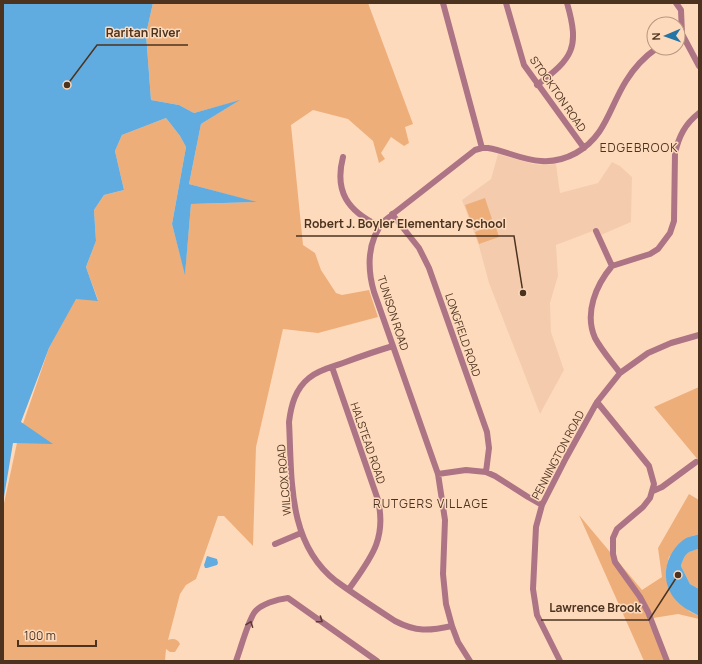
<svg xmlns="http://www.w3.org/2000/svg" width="702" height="664" viewBox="0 0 702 664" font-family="Manrope,sans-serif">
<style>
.built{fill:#f4ccad}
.green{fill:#eeae7a}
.water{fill:#60ace1}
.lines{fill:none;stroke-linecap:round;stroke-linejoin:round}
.street{stroke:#ad7485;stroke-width:6}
.oneway{stroke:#5a3d2e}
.labels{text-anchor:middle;stroke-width:3;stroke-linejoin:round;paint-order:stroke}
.street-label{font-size:11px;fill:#4b331f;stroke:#fedabd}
.neighbourhood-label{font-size:12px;letter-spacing:1px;fill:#4b331f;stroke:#fedabd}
.leader{fill:none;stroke:#4b331f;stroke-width:1.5}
.callout-dot{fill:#4b331f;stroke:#fedabd;stroke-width:1.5}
.callout-label{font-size:12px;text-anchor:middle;font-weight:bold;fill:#4b331f;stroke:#fedabd;stroke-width:3;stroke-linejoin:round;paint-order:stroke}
</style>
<rect width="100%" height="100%" fill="#fedabd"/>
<path class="built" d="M498,154l35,10 11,1 12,-1 4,29 38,-10 14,-21 8,4 12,11 -1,45 -30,13 -3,-6 -42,16 2,31 -8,27 1,29 13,38 -24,44 -51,-131 -10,-37 -17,-46 29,-21z"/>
<path class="green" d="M153,3h215l45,121 -8,3 4,16 -5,3 -13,-9 -10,16 4,6 -6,4 -6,-22 -25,-22 -35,-9 -22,15 12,120 12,8 6,17 15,23 6,2 27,-5 9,27 -60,16 -35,-4 -27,118 -3,99 -29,-30h-6l-22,63 -10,6 -6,9 -12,46c5,-2 10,-1 12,4l-5,8h-5l-4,-3 -1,12h-162v-153l15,-70 31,-90 27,-50 22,2 -12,-33 10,-26 -2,-31 10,-15 20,-5 -9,-39 7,-16 44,-17 14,18 6,11 -14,77 13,49 6,-69 64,-2 -66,-18 12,-60 37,-23 -44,12 -15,-8 -28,-5 -5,-66z
M485,198l8,24 -19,8 -9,-25z
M495,224l4,13 -20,7 -4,-12z
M699,387v74l-45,-54z
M689,494l10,6v34l-10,3 -20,20 -2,8 -1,13 23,33 10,5v3l-21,-5 -31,5 20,41 -1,1h-22l-65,-146 63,75 20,-13 -4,-29z
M699,549v40l-9,-5 -9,-18c4,-13 5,-14 18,-17z"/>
<path class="water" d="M3,3h150l-7,31 5,66 28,5 15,8 46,-13 -39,24 -12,60 68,18 -66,2 -6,71 -13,-51 14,-77 -6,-11 -14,-18 -44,17 -7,16 9,39 -20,5 -10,15 2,31 -10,26 12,34 -22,-2 -27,49 -28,74 32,22 -40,-1 -10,60z
M699,534v15c-13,3 -14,5 -18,17l9,18 9,5v27c-9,-5 -19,-10 -25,-18 -14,-18 -9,-43 8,-57 4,-4 11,-5 17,-7z
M207,556l10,3 1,4 -1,2 -10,3h-2l-1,-3z"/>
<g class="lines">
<path class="street" d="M443,3l39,145
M506,3l18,62 60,83
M676,3l5,7 1,24 17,32
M537,85c36,-27 43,-37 30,-82
M343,157c-9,35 5,54 36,69
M392,214l27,34 10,20 58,164 2,16 -3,24
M596,231l16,35
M393,346c-17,5 -34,11 -50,17 -11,4 -25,7 -34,15 -14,11 -18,28 -20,44 3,56 -2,121 47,159 19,14 39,27 59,40 21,11 34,10 57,5
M332,367l46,133c9,40 -8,59 -29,89
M620,373c-8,-11 -18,-22 -25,-35 -11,-25 1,-53 17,-72l38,-12 8,-5 12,-16 4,-12 1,-68c4,-17 10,-29 24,-40
M597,402l52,64 5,18 -4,14 -7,9 -26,22 -4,9v16l2,8 25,35 8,15 19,49
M438,474l28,-4 20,2 9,4 33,21 14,8
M653,491l9,-4 34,-25
M275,544l26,-11
M236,661c5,-13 11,-37 18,-48 6,-9 24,-14 34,-15l89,63
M470,661l-12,-19 -6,-16 -6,-22 -3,-30 2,-54 -7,-46 -64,-182c-7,-24 -7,-51 10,-71l91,-71 7,-2h6c18,3 34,12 53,13 13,1 24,-2 35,-8 30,-17 33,-45 50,-72 8,-13 18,-24 31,-33
M560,661l-23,-46 -4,-26 3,-62 6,-22 24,-47 31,-56 23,-29 28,-20 23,-10 28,-8"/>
</g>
<defs><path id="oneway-chevron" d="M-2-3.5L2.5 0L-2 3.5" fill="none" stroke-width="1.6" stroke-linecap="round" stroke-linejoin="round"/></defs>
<g class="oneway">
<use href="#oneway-chevron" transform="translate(320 620) rotate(35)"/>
<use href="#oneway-chevron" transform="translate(250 624) rotate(-69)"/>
</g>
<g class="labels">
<g class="street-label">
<text transform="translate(558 94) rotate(55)" y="4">STOCKTON ROAD</text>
<text transform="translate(393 313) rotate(72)" y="4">TUNISON ROAD</text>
<text transform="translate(463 335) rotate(71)" y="4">LONGFIELD ROAD</text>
<text transform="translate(368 443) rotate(71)" y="4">HALSTEAD ROAD</text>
<text transform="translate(558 455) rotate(-62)" y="4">PENNINGTON ROAD</text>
<text transform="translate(284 480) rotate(-95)" y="4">WILCOX ROAD</text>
</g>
<g class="neighbourhood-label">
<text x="639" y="152">EDGEBROOK</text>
<text x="431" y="508">RUTGERS VILLAGE</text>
</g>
</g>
<path class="leader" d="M67 85L97 45H188M523 293L514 236H296M678 575L649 620H541"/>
<g class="callout-dot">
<circle cx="67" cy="85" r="4"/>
<circle cx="523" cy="293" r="4"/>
<circle cx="678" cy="575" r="4"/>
</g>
<g class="callout-label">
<text x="143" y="37">Raritan River</text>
<text x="405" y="228">Robert J. Boyler Elementary School</text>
<text x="595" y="612">Lawrence Brook</text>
</g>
<rect width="702" height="664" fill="none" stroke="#4b331f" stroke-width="8"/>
<g transform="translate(666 36) rotate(268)"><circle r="19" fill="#fedabd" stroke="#b6977e"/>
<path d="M0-3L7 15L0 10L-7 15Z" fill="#2475a6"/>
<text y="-6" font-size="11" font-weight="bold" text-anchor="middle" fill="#4b331f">N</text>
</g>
<path d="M18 640v6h78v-6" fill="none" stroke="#4b331f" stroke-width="2"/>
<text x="24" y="640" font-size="12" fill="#4b331f" stroke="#fedabd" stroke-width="3" paint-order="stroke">100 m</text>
</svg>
